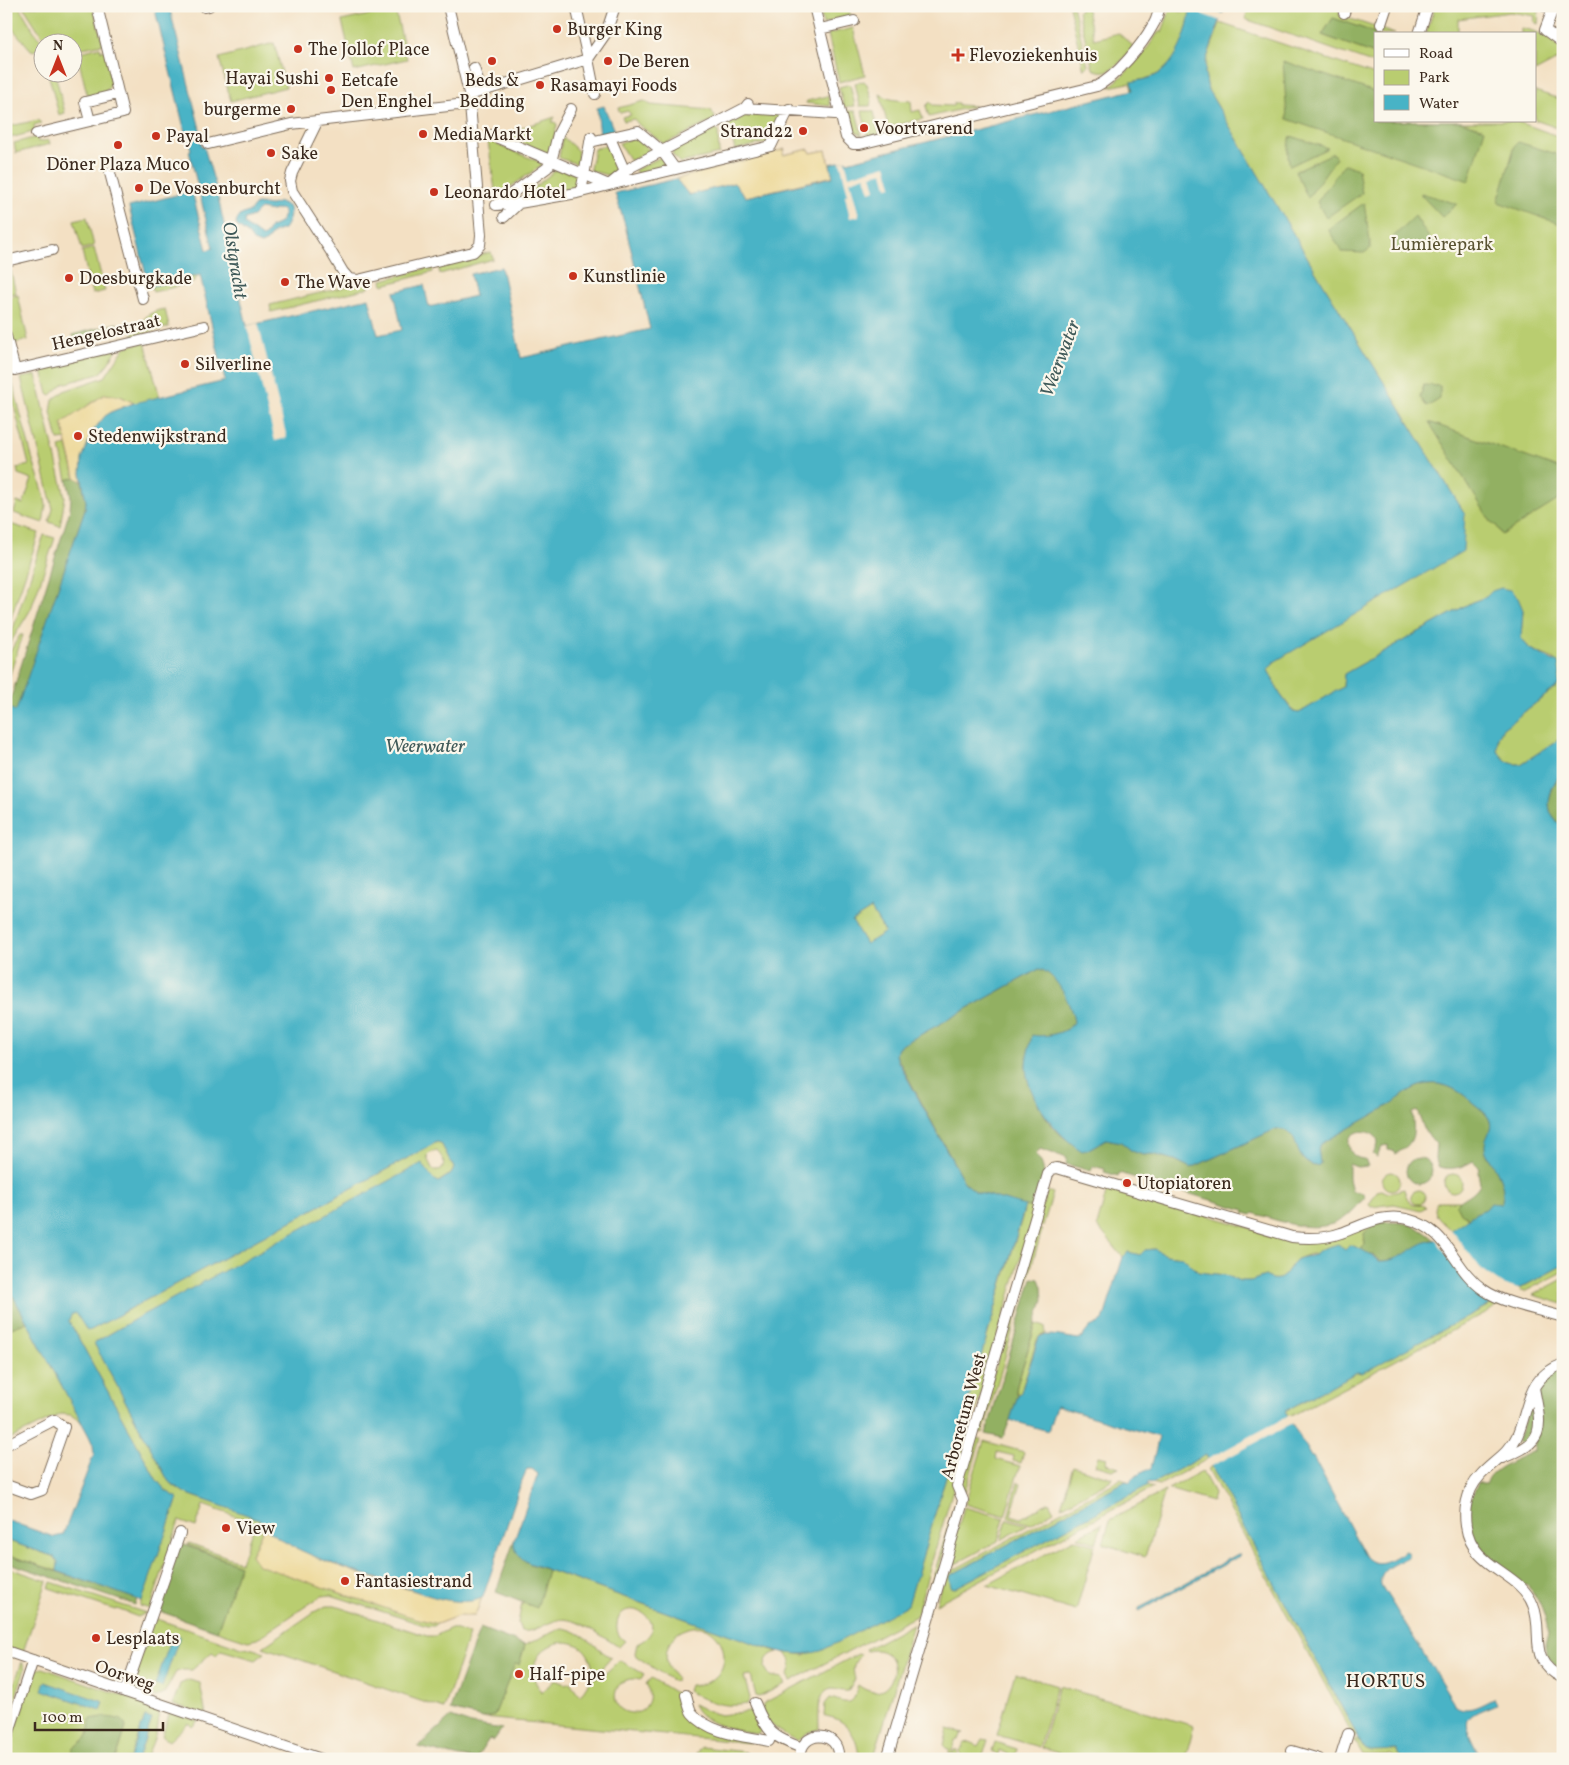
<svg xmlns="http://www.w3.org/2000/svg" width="1569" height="1765" viewBox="0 0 1569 1765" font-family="Vollkorn,serif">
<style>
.green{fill:#b9cd70;stroke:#7a7c47;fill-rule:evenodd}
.forest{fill:#92b062;stroke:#666d40}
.sand{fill:#eeda9e;stroke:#94825e}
.water{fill:#48b3c6;stroke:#426e72;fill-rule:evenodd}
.pier{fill:#f3e0c3}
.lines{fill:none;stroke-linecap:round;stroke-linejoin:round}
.minor-casing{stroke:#7b6a58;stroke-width:12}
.minor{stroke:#fff;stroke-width:10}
.poi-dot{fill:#c8321e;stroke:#fbf7ec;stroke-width:2}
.labels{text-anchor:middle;stroke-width:4.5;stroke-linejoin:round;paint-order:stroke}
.poi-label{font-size:18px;fill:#3b2a1e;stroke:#fbf7ec;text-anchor:start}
.park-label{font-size:18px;fill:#5a5332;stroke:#fbf7ec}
.street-label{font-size:18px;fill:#3b2a1e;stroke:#fbf7ec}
.water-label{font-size:19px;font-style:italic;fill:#405a59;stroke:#fbf7ec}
.neighbourhood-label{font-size:19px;letter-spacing:1px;fill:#3b2a1e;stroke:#fbf7ec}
</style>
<rect width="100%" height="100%" fill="#fbf7ec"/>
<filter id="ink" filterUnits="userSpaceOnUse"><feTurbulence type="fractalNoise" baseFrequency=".02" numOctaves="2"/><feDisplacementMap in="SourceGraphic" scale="10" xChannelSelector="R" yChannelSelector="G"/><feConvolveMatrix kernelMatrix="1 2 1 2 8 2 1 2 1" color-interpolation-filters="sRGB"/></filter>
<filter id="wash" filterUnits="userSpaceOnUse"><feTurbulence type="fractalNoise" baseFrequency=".0096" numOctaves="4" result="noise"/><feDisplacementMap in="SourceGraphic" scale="20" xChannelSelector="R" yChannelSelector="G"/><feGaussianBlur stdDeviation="1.12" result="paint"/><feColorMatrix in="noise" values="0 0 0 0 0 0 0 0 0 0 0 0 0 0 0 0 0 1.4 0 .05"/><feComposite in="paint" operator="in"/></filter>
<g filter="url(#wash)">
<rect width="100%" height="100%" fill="#f3e0c3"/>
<path class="green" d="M12,6h7l18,30 6,6 -1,9v-2l-10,2 -22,-25 3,-15z
M23,6h70l10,38 -30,6 -1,-8h-24l-4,-3z
M819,6h29l3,11 -28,7z
M1069,6h4l15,60 -4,4z
M1080,6h6l8,33 24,-6 14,12 1,2c-11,13 -22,31 -40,22l-15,-58 2,-1z
M1249,6h92l-2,9 56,19h-16l-46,-16 -11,17 53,19v10l-130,-45z
M1435,6h95l9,3 -1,15 -4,-2 1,-6 -25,-4 -52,7v15h-32z
M1171,7l11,5 3,-3 5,2c-3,23 -11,50 -32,63 -7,4 -18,6 -26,8l2,8 -2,1 -1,-6 -2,-2 -20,4c20,-15 37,-35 50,-56l3,1z
M395,9l12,50 -53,12 -12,-50z
M1220,23l155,52v46h141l47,17v599l-42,27c-12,1 -17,-4 -24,-14l1,-12 4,-9 56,-43 -4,-27 -24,-10 -9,-11 2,-28 -31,-19 -6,6 -14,5 -128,72 -1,13 -44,26 -5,-1 -14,-18 -12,-24 6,-8 191,-148 -143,-232 -114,-192 -3,-17 1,-12z
M853,28l12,47 -26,7 -11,-48z
M1521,28c16,3 39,11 42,29l-28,15v-38h-14z
M274,43l12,44 -55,14 -12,-43z
M100,47l1,4 4,-1 6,32c-3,11 -10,13 -21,15l-3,-3 -10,-41z
M48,73h7l10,40 -6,2z
M864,81l3,3 5,17 -2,5h-10l-5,-23z
M850,84l5,22 -11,1 -5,-20z
M1535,91l28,9v30l-28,-10z
M880,94c9,7 20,6 31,7l1,11 8,-2 3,9 -35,8z
M828,96l2,10 -24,-3 1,-2z
M644,101l7,4 60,5 4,7 -1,3 -50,24 -25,-19 -5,-6 -10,2 -2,-4 9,-2 -3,-4 -8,2 -2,-5z
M930,102l2,3 21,1 1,-3h4v2l17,1 -46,11 -3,-11z
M845,111h11l6,25 -10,-8z
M862,111h10l2,1 5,22 -11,4z
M750,113l33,2 -15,27 -33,8 -7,-26z
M555,117l-3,5h3l2,3 -6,25 -3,3 -40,-16 4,-6z
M38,120l3,3 -7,2 1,5 -2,2 -27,7v-12z
M715,130l3,1 1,23 -39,9 -8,-9 1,-3z
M37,137l1,5 11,-2 1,4 -34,9 -2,-10z
M564,138l14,13 -1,13 -18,-6 3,-18z
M637,138l13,13 -20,10 -11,-18z
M488,141l52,21 2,3 -46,32z
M607,145l8,10 1,21 -2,1 -22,-6 -2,-2 4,-20z
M661,157l4,10 -28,7 -2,-4z
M558,168l19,7 -2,14 -50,8v-2z
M87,217l7,29 -12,3 -8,-29z
M94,248l11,43 -13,3 -10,-43z
M491,252l2,7 -53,15 -2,-8z
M9,264l7,29 -10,2v-30z
M432,267l1,5 -50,13 -1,-5z
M198,276l-6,7 -39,9 -2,-6z
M369,281v7l-98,24 -1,-7z
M18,295l10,45 -16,4 -6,-23v-23z
M165,309l4,18 -37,9c9,-15 15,-25 33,-27z
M145,342l15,56 -26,5 -14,-7 -57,27 3,16 -8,1 -7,-28 2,-12 11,-9 41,-14 20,-30z
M118,348l-15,23 -4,3 -36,10 -13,12 -2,-2 -7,-27z
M6,358l26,99 12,37 2,11 -3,18 -29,-10 3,-11 6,2 9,-25 -14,-5 -1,-6 12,-3 -23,-91z
M36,375l29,122 -5,29 -11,-4 4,-13 -32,-131z
M67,445l8,32 -8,3 -7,-33z
M10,524l29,9 -33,100v-80l6,-16 -6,-2z
M44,535l11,3 -24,71 -25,41z
M20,635h3l-17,51v-28z
M871,909l14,23 -19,12 -14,-23z
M437,1142l4,1 13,25 -2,5 -14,9 -5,-2 -11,-16 -285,154 -43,25 75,139 16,11 75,26 4,8 -13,28 94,40 92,29 -3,2h-7l-96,-31 -10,1 -64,43 -9,2 -31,-10 23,-66 -52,-20 1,-2 52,19 14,-39 -52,-18 -7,22 -17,-6 -29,88 -10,-3 38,-108 -12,-7 -10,-12 -87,-158 2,-7 5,-1 15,17zM437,1151c5,6 9,11 5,18l-5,1h-4l-5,-10 -1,-4 3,-3z
M1382 1181a9 9 0 1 1 18 0a9 9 0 1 1-18 0Z
M1444 1183a9 9 0 1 1 18 0a9 9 0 1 1-18 0Z
M1108,1186l176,52 92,-13 -4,2 -8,12 1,5 -4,6 -4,-2c-17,4 -44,3 -58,10 -12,7 -13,30 -34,18l-14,5h-11l-15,-6 -27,-3 -15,-15 -18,-2 -10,-6 -10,1 -5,5 -12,-3 -5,5 -26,-31z
M1404,1189c3,11 6,18 18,15l4,3 -5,3 -27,-6 -23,3 -2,-2 8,-14 5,-1 6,3z
M1411 1197a7 7 0 1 1 14 0a7 7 0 1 1-14 0Z
M1047,1191l6,2 -10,33 -6,-2z
M1440,1201h20l-4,4 12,14 -17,11c-9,-8 -19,-14 -15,-27z
M1015,1203l20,6 -119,407 -125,65 -3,-6c6,-9 4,-18 -5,-23l22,3 103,-50 116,-394z
M1036,1229l6,1 -59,203 -6,-2z
M1563,1265v7l-39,20 -7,-2z
M1563,1279v25l-30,-9z
M1497,1301l7,2 -215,114 -4,-6 72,-39h5z
M27,1322l55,101 -11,-8 -10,-1 -55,27v-111z
M1036,1324l9,3 1,7 -5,1 -4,5 -16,52 -2,3 -3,-4 1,-6z
M975,1438l6,1 -16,53 -4,-8z
M984,1441l40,11 -3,11 -8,-2 1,-5 -17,-4 -1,7 24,7 -15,50 -40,-12z
M1206,1455l2,4 -49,26 -11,-3 5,1z
M1098,1456l9,2 -1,5 13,4 -7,3 -17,-5z
M1073,1466l39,12 -1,2 -50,27z
M1212,1466l31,60 114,210 -3,2 -146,-269z
M1202,1471l12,22 -2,9 -44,-13z
M1121,1479l9,3 -4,-1 -177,95 2,11 4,1 191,-102 7,2 -217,116 8,-29z
M1018,1482l3,1 -10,32 10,3 28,-16 5,9 -23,13 -23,-7z
M1165,1491l-20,66 -42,-13 7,-24z
M954,1506l3,1 -30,102 -4,3z
M964,1507l40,11 -6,23 -52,28z
M1007,1519l21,6 -27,15z
M1102,1524l-6,19 -19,-6z
M1074,1539l21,6 -19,66 -89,-26z
M6,1540l49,17 3,5 -1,9 -51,-17z
M6,1567l41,14 -24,71 -17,-5z
M548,1570l230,82c-9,2 -13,7 -13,16l5,8 12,2 3,6 -26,13 -3,-1 -5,-20 -7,1 6,21 -3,6c-26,4 -38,-2 -60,-13l2,-6c56,1 37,-72 -3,-56 -9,3 -15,9 -18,18 -5,12 1,23 9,31l-3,4 -38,-26 -1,-3 2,-9c41,-19 -15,-54 -20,-20 -1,8 2,13 8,17l-6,6c-15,-9 -44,-32 -61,-27 -13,3 -23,13 -37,11l-3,-8 4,-20 15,4z
M51,1582l95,31 -8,4 -21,-8 -2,1 -66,-22z
M326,1606h9l92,30h8l16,-8 18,6 -25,75 -181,-62 51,-35z
M154,1618l88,30 11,1 12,4 -9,7 -35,-10 -5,5 -4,-3 -20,18h-9l-7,2 -12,22 -8,3 -24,-8 1,-10z
M913,1624l-39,133h-15c-2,-21 -12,-39 -35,-41l1,-12 5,-6c7,1 19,9 24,0 2,-4 2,-9 4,-13 38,29 52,-44 9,-34l-1,-2z
M562,1628c19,2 34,19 49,30l-9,10 -9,2c-6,-46 -66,-29 -59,8 1,4 5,10 7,14l14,-12 10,4 5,-2 10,14 11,-17c13,-2 20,-11 28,-19l25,14 -4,6c-29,-8 -34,33 -7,33 5,0 10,-2 13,-7 5,-7 4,-14 0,-22l5,-6 28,17 9,21 63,27 -268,-25 11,-2 21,-53 4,1 6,-19z
M858,1654l3,1c-8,7 -9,14 -6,24l-7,12c-6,1 -11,-2 -16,-2 -16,2 -13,29 -13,40l-12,4 -10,8c-12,-7 -42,-21 -33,-38z
M22,1662l3,7 -19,58v-20z
M43,1668l112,39c10,14 -4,37 -9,52h-8l14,-40 -7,-2 -15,42h-14l10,-32 -37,2 1,5c-8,9 -17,13 -20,25h-64v-10c6,-16 19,-68 30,-78 2,-3 3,-2 7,-3zM45,1682l59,21 -3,7 -58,-20z
M1015,1673l42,13 -18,61 -42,-12z
M189,1680l11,3 6,32 -33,-11 7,-20z
M1059,1686l135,40 -9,33h-106l-38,-11z
M693,1704l16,8 12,3 29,-4c6,4 12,12 12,19l-3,3 -4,1c-21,-5 -54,-9 -62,-30z
M170,1712l28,9 -6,6 -4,-4 -19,18 -7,-5z
M948,1729l16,4 -3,1 -1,4 -5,2 -1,7 -3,4 3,1v-3l2,2 1,-2 1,6 -2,3 -2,-4h-5v-4l-5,-5z
M983,1739l5,1 -6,19h-20l-2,-8 5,-8 5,-1 9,4z
M1359,1739l5,9 4,2h30l2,9h-6l-1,-4h-30l-8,-14z
M995,1742l22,7 -1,5 -5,2 -12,-6 -1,5 -6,-3z
M701,1747l44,5 9,7h-61z"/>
<path class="forest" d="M1333,18l46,16h-4v20l-53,-19z
M1283,61l92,31v29h86l24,8 -16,52 -182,-62z
M1291,136l37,12 -38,18c-3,-12 -3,-19 1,-30z
M1518,142l45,14v69l-65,-23 17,-57z
M1333,153l3,5 -28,40 -13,-27z
M1344,164l14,5 4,24 -36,25 -9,-16z
M1421,193l36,11 -15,13 -21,-22z
M1364,203l7,45 -7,5 -22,-1 -14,-23z
M1415,216l22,34 -44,-1 -2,-10z
M117,323l2,5 -43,11 -4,-4z
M1424,385l16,1v13l-13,8 -7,-10z
M1429,422l134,48v27l-61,38 -6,-10 -5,-3z
M75,477l7,5 4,20 -1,7 -69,203 -10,-5v-4l3,1 61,-194 1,-13 -4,-17z
M1563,771v55c-23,-13 -13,-38 0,-55z
M1039,969c17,3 33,36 35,53 -6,11 -30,16 -42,14 -2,10 -6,20 -6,30 0,22 22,61 40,73 6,4 14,7 21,11l19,-11 15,3 11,9 11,4 9,-1 23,6 16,8 85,-39c5,0 12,-1 15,4 9,11 8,36 28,32l1,-2 -2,-15 3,-4c19,-12 40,-22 60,-34 9,-5 17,-11 25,-17 23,-17 47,-9 66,9 6,5 15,11 18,19 4,10 -6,19 -4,30 0,3 3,7 5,10 8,13 16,28 10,43l-25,9 -8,6 -1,-3 -7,-3 -4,-8c8,-9 17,-9 24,-21l-2,-12 1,-5 -6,-6c-11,7 -22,9 -34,6l-4,-8 1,-15 -11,-13 -8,-20 -5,2c3,21 3,31 -17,41l-2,-3 -5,-1v-5l-6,1 -5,11 -4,-3c21,-26 -33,-32 -23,-5 2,7 8,10 15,10l3,7 -11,1 -8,-3v15l3,12 11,2 2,4c-7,8 -14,17 -22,22 -27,17 -63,2 -90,-6l-1,2 -8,-2 1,-3 -126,-37 -1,3 -14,-4 1,-3 -12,-3 -2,5 -25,-7 1,-6 -27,-9 -4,5c15,20 5,33 -1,55l-59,-17 -12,-10 -68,-127 2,-8z
M1406 1171a13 13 0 1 1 26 0a13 13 0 1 1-26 0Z
M1378,1222c26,0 37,0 58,19l-6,-1 -26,15 -12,5 -11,1 -9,-6 -6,-1 -5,-4 4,-6 -1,-11z
M1032,1278l7,1 3,8 1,13 -26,85 -1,6 2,4 -8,25 -7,18 -17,-4z
M11,1292l16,30 -21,8v-34z
M1563,1367v303c-9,-5 -19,-14 -18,-26 1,-4 3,-7 3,-11 -2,-17 -9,-35 -21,-48h-5l-45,-37 -7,-18 -1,-25 9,-23 5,2h3c3,-16 35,-26 48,-33l6,-62 5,-10z
M1533,1395l4,30 -11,20 -9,-3z
M514,1541c2,21 17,23 34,29l-11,38 -41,-16z
M179,1543l61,22 -23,66 -61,-21z
M6,1554l131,45 -2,6 -129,-43z
M480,1628l45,17 -6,20 -4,-1 -21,52 -11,2 -33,-8z
M103,1717c9,1 20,0 23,10l-10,32h-46l4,-12c17,-10 14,-11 16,-28z
M451,1717l20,7 31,5 -9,12 -4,-2 -13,20 -16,-2 -42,-10z"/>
<path class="sand" d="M785,149l-2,6 26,-6 2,4 15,-3 7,26 -87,21 -12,-14 -45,12 -13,-16z
M105,394l15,2 14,7 -21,8 -32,62 1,9 -7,-5 -13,-54z
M264,1527c11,8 23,16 35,22 30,15 156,63 183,48l-7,19h-17l-21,8 -29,-8 -150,-51 -7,-10z"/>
<path class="water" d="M154,6h15l33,131 -2,1 2,9h2l11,37 32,142 122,-28 9,37 24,-5 -8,-38 30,-7 5,22 46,-11 -5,-22 31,-7 20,91 129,-29 -25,-104 -10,-32 61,-14 13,16 45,-12 12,14 87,-20 -3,-13 16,-4 1,2 286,-72 -2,-8c9,-2 19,-3 27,-8 19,-11 32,-46 32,-68h35l-19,55 -1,12 3,17 114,192 143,232 -2,37 -189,111 -6,8 12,24 13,18 6,1 44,-26 1,-13 128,-72 14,-5 6,-6 9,-3 9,2 8,8 5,12 -2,28 9,11 28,14 2,11 -2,12 -56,43 -4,9 -1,12c7,10 12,15 24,14l42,-27c0,8 2,28 -1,35 -1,4 -5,6 -7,10 -8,16 -10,34 8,44v439l-201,108 -5,-1 -72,39 26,46h2l53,100c13,13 26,1 39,-6l3,2v4c-12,7 -30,11 -27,28l75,121c12,8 26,-2 37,-7l3,5c-8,4 -20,7 -26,13 -9,9 7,32 11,42h-81l-2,-9 -27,1 -7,-3 -121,-222 -37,-71 -53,28 -5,-1 -1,4 -192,102 -4,-1 -2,-11 177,-95 4,1 2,-4 19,-10 8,-31 -103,-31 -8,25 -38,-11 8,-25 3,-3 18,-55c7,-5 30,1 40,2l3,-2 8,-10 13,-6 20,-64 5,-5 12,3 5,-5 10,-1 10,6 18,2 15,15 27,3 15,6h11l14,-5c21,12 22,-11 33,-17 5,-3 11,-2 16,-4 2,-1 4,-4 6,-5 5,-3 13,-4 18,-6l7,6 5,-5c11,3 19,9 29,16 23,2 38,-21 57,-21l40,-27 10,-4 5,-6 10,1c6,-15 -2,-30 -10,-43 -2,-4 -6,-9 -6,-14 -1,-9 8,-16 5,-26 -2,-7 -12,-14 -18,-19 -19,-18 -42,-26 -66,-9 -8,6 -15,12 -25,17 -20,12 -40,22 -60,34l-3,4 2,15 -1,2 -4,1c-26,-7 -11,-37 -39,-37l-85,39 -16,-8 -23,-6 -9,1 -11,-4 -11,-9 -15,-3 -19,11 -5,1c-25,-15 -56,-55 -56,-85 0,-10 4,-20 6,-31 12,3 36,-2 42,-13 -2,-16 -18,-50 -35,-53l-141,78 -2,8 2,6 66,121 12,10 49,14 -107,366 1,2 -3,4 -8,27 -87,46c-23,6 -38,2 -60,-5l-232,-83c-10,-5 -14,-11 -15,-22l24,-67 -6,-5h-5l-6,14 -38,114c-7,5 -21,5 -29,4 -19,-2 -38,-10 -56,-16 -33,-11 -123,-35 -139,-66l-74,-26 -16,-11 -75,-139 43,-25 285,-155 11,16 6,3 13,-9 2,-5 -13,-25 -4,-1 -346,188 -4,1 -11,-18 -5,2 -2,6 87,158 10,12 12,7 -36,103 -85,-30 1,-9 -3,-5 -49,-17v-20l48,17 9,-2 31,-81 -1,-9 -4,-9 -83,-153v-576l10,4 69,-202 1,-7 -5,-29 1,-14 10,-27 13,-16 8,-5 21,-8 91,-22 -25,-106 -51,12 -20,-80 63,-16 15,59 6,-2 -24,-97 2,-1 -2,-9 -2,-1zM871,909l14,23 -19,12 -14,-23z
M604,106l10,25 -14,4 -3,-27z
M280,202l8,4c4,7 1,16 -4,23l-11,4 -6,8 -6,3 -8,-3 -4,-6 -12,-9 -1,-4 3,-6 11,-5 6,-7 15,1zM260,209l12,2 8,-2 4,3c-1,10 -5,12 -14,15l-4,8 -4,2 -18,-13 1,-5 8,-3z
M1238,1554l2,1 -2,2 -99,54v-3l10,-5z
M173,1634l7,2 -18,51 -7,-2z
M45,1682l59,20 -3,8 -59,-20z
M145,1717l7,2 -14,40h-8z"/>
<path class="pier" d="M1187,6h13l24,8 -3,7 -34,-12z
M845,160l4,16 37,-11 6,21 -5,1 -4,-15 -12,3 4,15 -5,2 -5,-16 -15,5 9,35 -9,2 -5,-23 3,-1 -8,-33z
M258,323l29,115 -12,3 -28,-115z
M1450,1228l32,42 20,14 19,6 -22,13 -16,-8 -12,-9 -15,-18 -21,-30z
M1290,1415l5,7 -85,45 -4,-7z"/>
</g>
<g filter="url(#ink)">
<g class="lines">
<defs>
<path id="minor" d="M576,6l12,53
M814,6l32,131 7,7h7l237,-58c20,-10 45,-41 56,-61 4,-5 5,-13 7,-19
M1544,6l19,5
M205,7l4,-1
M1553,9l-8,21 18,13
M1344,13l2,-7
M1381,24l6,-18
M820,29l34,-8
M1419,34l9,-28
M588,59l18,-26 9,-27
M474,68l4,13
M469,95l119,-36 7,35
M745,108l90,6
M90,121l-5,-19 33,-8
M317,122l-25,51 -2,8 2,10 38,59 13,22 6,7 9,1 115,-28 7,-7 1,-10 -12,-142 -21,-87
M36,134l87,-21 -26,-107
M491,135l118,50 162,-39 18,-37
M610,138l15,34
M590,142l48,-11 24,20 13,18
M208,144l83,-20 166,-19 14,2
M110,173l33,126
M581,192l10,-55
M497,204l50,-36 4,-6 7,-28 13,-25
M496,205l23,-2 58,-10 32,-8 22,-18 114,-59 3,-4
M504,217l15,-14
M6,261l46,-11
M6,336l9,34 189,-44
M1563,1364c-37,14 -33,41 -45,70 -10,24 -36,32 -47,55 -5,11 -7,24 -5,37 6,43 54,45 67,79 12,28 -8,55 30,73
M6,1445l48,-25 10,7 -22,63 -11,4 -25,-9
M1502,1458c44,-16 40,-29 32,-70
M6,1651l315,108
M125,1692l55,-159
M686,1695c2,6 3,14 6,18 17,21 53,23 77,28
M755,1703c12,30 18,34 47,45
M6,1741l27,-81
M1292,1751l27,8
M801,1759c-4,-29 40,-31 37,0
M887,1759l75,-254 1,-5 -6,-14 91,-312 4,-5 5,-1 235,69c17,2 33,2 49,-4 23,-8 41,-20 66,-14 44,11 44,48 77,71 18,13 56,20 79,27
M1340,1759l8,-25"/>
</defs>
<use href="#minor" class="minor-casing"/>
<use href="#minor" class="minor"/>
</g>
</g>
<g class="poi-dot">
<circle cx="557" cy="29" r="5"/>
<circle cx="298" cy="49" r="5"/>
<path d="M955.5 47.5h5v5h5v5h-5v5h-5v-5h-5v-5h5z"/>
<circle cx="492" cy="61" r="5"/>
<circle cx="608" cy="61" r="5"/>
<circle cx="329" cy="78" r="5"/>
<circle cx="540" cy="85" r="5"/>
<circle cx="331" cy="90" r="5"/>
<circle cx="291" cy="109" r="5"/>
<circle cx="864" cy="128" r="5"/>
<circle cx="803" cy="131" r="5"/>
<circle cx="423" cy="134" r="5"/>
<circle cx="156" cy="136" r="5"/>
<circle cx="118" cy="145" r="5"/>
<circle cx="271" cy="153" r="5"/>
<circle cx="139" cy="188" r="5"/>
<circle cx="434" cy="192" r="5"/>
<circle cx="573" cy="276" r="5"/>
<circle cx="69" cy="278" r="5"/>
<circle cx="285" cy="282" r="5"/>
<circle cx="185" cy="364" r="5"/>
<circle cx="78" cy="436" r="5"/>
<circle cx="1127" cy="1183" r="5"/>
<circle cx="226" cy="1528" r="5"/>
<circle cx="345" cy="1581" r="5"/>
<circle cx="96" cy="1638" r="5"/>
<circle cx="519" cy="1674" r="5"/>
</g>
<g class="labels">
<g class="poi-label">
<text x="567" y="35">Burger King</text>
<text x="308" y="55">The Jollof Place</text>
<text x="969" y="61">Flevoziekenhuis</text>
<text x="618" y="67">De Beren</text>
<text x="319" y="84" text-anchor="end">Hayai Sushi</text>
<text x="341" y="86">Eetcafe<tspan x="341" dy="21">Den Enghel</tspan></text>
<text x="492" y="86" text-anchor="middle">Beds &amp;<tspan x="492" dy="21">Bedding</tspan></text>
<text x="550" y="91">Rasamayi Foods</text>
<text x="281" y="115" text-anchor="end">burgerme</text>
<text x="874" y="134">Voortvarend</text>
<text x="793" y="137" text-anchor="end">Strand22</text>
<text x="433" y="140">MediaMarkt</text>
<text x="166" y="142">Payal</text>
<text x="281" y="159">Sake</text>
<text x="118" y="170" text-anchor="middle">Döner Plaza Muco</text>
<text x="149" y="194">De Vossenburcht</text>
<text x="444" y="198">Leonardo Hotel</text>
<text x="583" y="282">Kunstlinie</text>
<text x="79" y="284">Doesburgkade</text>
<text x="295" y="288">The Wave</text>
<text x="195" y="370">Silverline</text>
<text x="88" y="442">Stedenwijkstrand</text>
<text x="1137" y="1189">Utopiatoren</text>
<text x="236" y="1534">View</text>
<text x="355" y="1587">Fantasiestrand</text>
<text x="106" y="1644">Lesplaats</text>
<text x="529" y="1680">Half-pipe</text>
</g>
<g class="park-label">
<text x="1442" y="250">Lumièrepark</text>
</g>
<g class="street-label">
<text transform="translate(106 332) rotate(-13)" y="6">Hengelostraat</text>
<text transform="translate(963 1416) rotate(-75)" y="6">Arboretum West</text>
<text transform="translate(125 1675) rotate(19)" y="6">Oorweg</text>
</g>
<g class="water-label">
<text transform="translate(236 260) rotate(81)" y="7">Olstgracht</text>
<text transform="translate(1059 358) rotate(-69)" y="7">Weerwater</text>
<text x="425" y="752">Weerwater</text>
</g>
<g class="neighbourhood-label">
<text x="1386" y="1687">HORTUS</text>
</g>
</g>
<rect width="1569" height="1765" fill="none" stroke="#fbf7ec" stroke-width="25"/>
<rect x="1374" y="32" width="162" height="90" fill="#fbf7ec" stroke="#aea59a"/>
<rect x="1384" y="49" width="25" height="8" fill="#ffffff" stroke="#aea59a"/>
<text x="1419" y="58" font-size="15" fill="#3b2a1e">Road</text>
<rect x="1384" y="70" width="25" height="15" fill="#b9cd70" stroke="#aea59a"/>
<text x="1419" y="82" font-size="15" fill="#3b2a1e">Park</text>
<rect x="1384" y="95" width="25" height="15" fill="#48b3c6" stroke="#aea59a"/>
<text x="1419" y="108" font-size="15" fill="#3b2a1e">Water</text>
<g transform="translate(58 58)"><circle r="24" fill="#fbf7ec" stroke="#aea59a"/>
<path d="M0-4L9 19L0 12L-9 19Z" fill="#c8321e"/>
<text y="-8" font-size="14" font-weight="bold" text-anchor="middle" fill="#3b2a1e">N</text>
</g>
<path d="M35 1722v8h128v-8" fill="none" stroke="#3b2a1e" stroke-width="2.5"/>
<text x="42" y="1722" font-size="15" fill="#3b2a1e" stroke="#fbf7ec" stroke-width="4" paint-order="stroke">100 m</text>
</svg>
